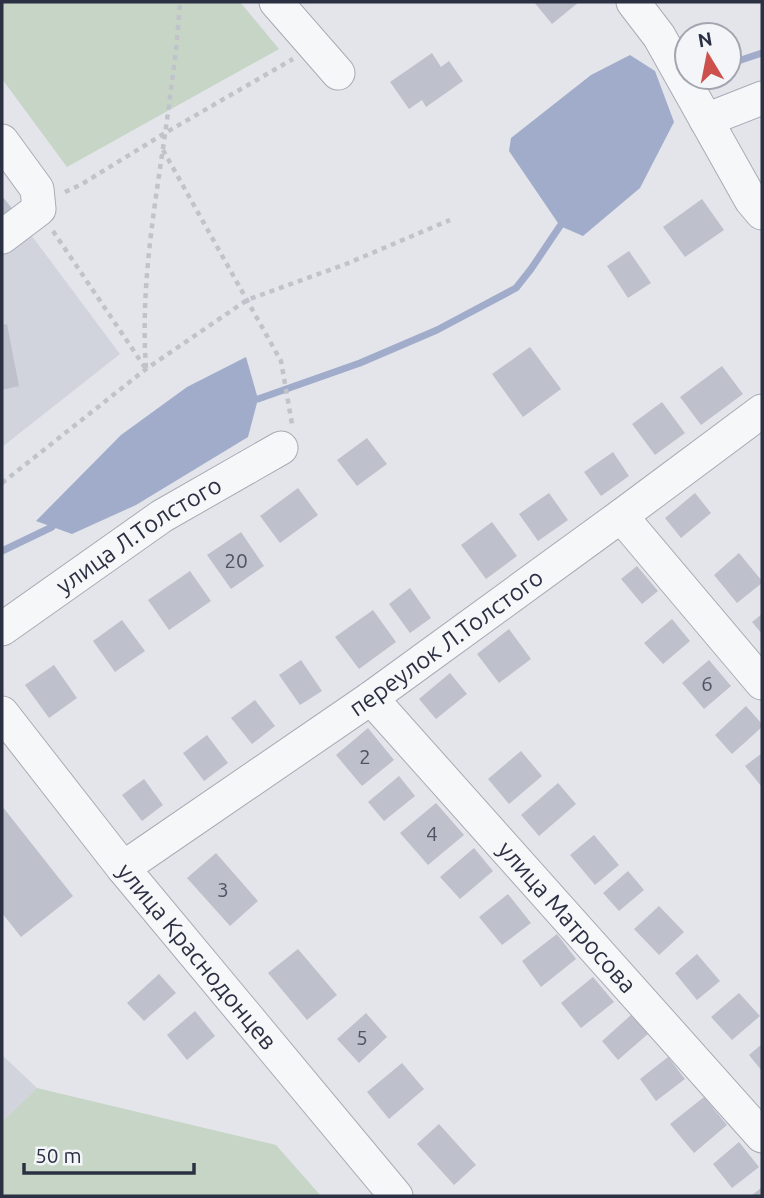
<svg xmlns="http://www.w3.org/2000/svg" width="764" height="1198" viewBox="0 0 764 1198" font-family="Ubuntu,sans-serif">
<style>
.built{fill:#d2d4dd}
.green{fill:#c6d5c5}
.water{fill:#a0acca}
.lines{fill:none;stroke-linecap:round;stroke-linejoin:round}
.stream{stroke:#a0acca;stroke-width:7}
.building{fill:#bec0cb}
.minor-casing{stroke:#a9abb5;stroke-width:35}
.path{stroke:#c1c3ca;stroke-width:4.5;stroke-dasharray:5 5;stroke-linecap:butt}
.minor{stroke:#f6f7f9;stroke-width:33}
.labels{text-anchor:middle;stroke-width:7;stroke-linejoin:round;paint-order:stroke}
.number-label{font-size:21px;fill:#505465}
.street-label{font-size:24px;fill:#2b3043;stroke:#f3f5f8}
</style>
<rect width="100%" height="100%" fill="#e4e5eb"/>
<path class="built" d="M2,196l118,158 -118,93z
M2,1055l35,33 -35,34z"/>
<path class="green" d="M2,2h238l39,47 -212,118 -65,-88z
M37,1088l239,57 45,51h-319v-74z"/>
<path class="water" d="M630,55l25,16 19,51 -34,66 -57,48 -23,-10 -51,-75 2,-13 80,-63z
M246,357l12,42 -10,38 -112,68 -64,29 -36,-13 85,-86 66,-48z"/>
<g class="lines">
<path class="stream" d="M729,64l33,-11
M258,399l102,-36 77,-33 79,-42 15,-19 29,-43
M2,551l50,-24"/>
</g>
<path class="building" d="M534,2h45l-27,22z
M432,53l9,14 8,-6 14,20 -37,26 -4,-7 -13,9 -19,-27z
M2,196l12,15 -12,10z
M702,199l22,31 -39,27 -22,-30z
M629,251l22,32 -23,15 -21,-32z
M7,324l12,62 -17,4v-65z
M530,347l31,42 -38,28 -31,-43z
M722,366l21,28 -42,31 -21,-28z
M662,402l23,31 -30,22 -23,-31z
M367,438l20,26 -30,22 -20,-26z
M613,452l16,24 -28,20 -17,-24z
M298,488l20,27 -38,28 -20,-27z
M549,493l19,27 -30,21 -19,-27z
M695,493l16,20 -30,25 -16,-20z
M492,522l25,34 -31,23 -25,-34z
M241,532l23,34 -33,23 -24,-34z
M739,553l23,28v2l-25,20 -23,-28z
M637,566l21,25 -16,13 -21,-25z
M190,571l21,30 -42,29 -21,-30z
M410,588l21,30 -21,15 -21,-29z
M373,610l23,32 -37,27 -24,-32z
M762,614v20l-10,-12z
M672,619l18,22 -27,23 -19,-21z
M122,620l23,31 -30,21 -22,-31z
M509,629l22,30 -32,24 -22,-29z
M301,660l21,31 -22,14 -21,-30z
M709,660l22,26 -27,23 -22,-26z
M54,665l23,33 -28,20 -24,-33z
M450,673l17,21 -31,25 -17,-20z
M255,700l20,26 -23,18 -21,-26z
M746,706l16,18v3l-30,27 -17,-19z
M368,728l26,32 -32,26 -26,-31z
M207,735l21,28 -24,18 -21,-28z
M521,751l21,25 -33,28 -21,-25z
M762,753v31l-1,2 -16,-20z
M399,776l16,20 -31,25 -16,-19z
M144,779l19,26 -21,16 -20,-26z
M558,783l18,21 -37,32 -18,-21z
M436,803l28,32 -36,30 -28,-32z
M2,806l71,90 -52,41 -19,-24z
M594,835l25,30 -24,20 -25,-30z
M474,848l19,23 -33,28 -20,-22z
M216,853l42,48 -28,25 -43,-48z
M628,871l16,19 -25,21 -16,-18z
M508,894l23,29 -29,22 -23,-28z
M659,906l25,26 -25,23 -25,-26z
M557,934l19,25 -35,28 -19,-26z
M298,949l39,46 -30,25 -39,-47z
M697,954l23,27 -23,19 -22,-27z
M159,974l17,19 -32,28 -17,-18z
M593,977l21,25 -33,26 -20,-25z
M739,993l21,23 -28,24 -21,-23z
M195,1011l20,25 -28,24 -20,-25z
M366,1013l21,24 -28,26 -22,-24z
M631,1015l17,19 -30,26 -16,-19z
M762,1044v27l-13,-16z
M668,1057l17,22 -29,22 -16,-22z
M402,1063l22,26 -35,30 -22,-27z
M704,1097l23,28 -33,28 -24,-29z
M439,1124l37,41 -22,20 -37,-41z
M739,1142l20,25 -27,21 -19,-24z
M762,1187v9h-11z"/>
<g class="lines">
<defs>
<g id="minor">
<path d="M276,2l62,71"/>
<path d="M633,2l26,34 92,164 11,13"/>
<path d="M706,120l56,-22"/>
<path d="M2,141l35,48 2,20 -37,28"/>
<path d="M621,516l141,167"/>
<path id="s1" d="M2,629l160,-113 119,-68"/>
<path id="s2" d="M371,698l391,438"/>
<path id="s3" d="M2,713l121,155 273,328"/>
<path id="s4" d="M123,868l248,-170 250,-182 141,-105"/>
</g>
</defs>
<use href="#minor" class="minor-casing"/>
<path class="path" d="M163,150l118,211 11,63
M65,192l17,-8 83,-51 128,-74
M53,231l93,138
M146,368c-7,-97 15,-191 26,-287 4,-26 6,-53 8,-79
M2,483l144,-114 101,-69 99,-36 104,-44"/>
<use href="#minor" class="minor"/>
</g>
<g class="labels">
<g class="number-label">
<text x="236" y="568">20</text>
<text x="707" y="691">6</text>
<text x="365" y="764">2</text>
<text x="432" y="841">4</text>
<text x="223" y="897">3</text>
<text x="362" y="1045">5</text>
</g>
<g class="street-label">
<text dy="8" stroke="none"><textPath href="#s1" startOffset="166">улица Л.Толстого</textPath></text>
<text dy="8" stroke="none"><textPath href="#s4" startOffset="394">переулок Л.Толстого</textPath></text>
<text dy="8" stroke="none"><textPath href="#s2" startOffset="294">улица Матросова</textPath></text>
<text dy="8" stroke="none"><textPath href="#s3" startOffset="312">улица Краснодонцев</textPath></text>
</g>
</g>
<rect width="764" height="1198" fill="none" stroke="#2b3043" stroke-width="7"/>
<g transform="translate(708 56) rotate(350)"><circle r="33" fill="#f3f5f8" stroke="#a3a6b0" stroke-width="2"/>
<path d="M0-5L12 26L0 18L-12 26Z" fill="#cc514d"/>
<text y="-10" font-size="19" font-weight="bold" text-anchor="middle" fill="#2b3043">N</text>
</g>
<path d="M24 1163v10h170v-10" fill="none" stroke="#2b3043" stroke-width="3.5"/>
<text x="35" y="1163" font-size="21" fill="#2b3043" stroke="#f3f5f8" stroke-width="5" paint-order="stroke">50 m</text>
</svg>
